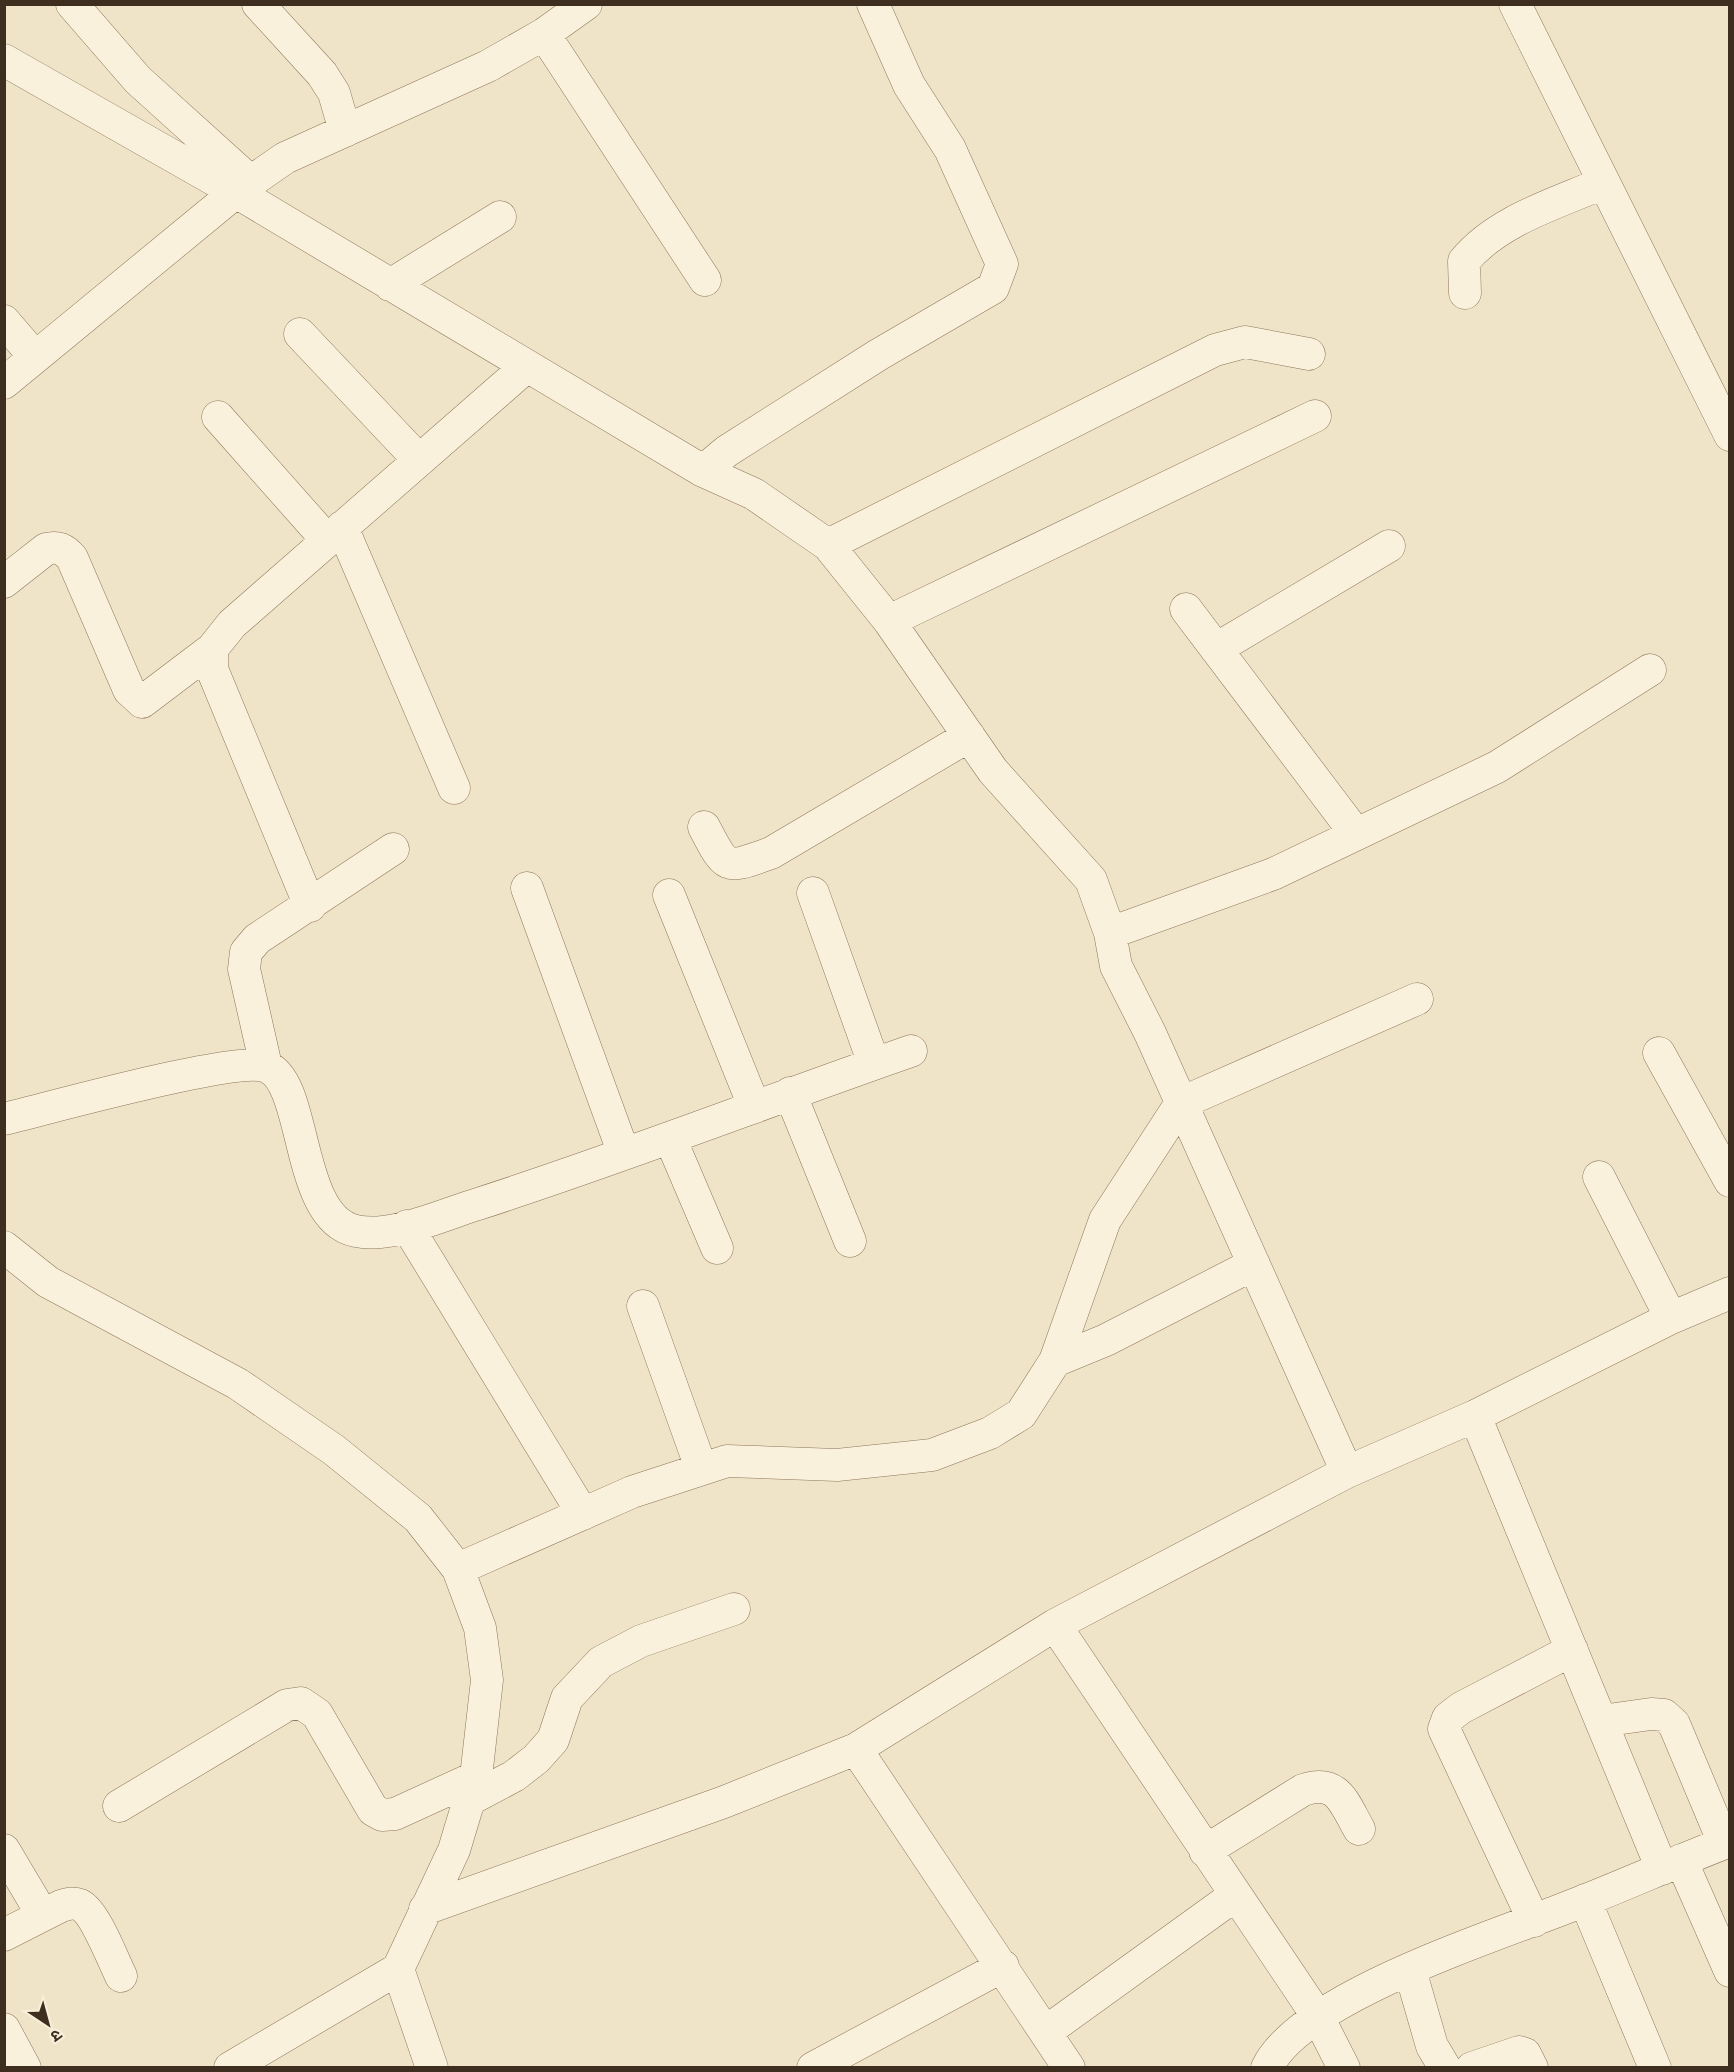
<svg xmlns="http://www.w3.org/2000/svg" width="1734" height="2072" viewBox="0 0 1734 2072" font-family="Georgia,'Noto Sans Devanagari',serif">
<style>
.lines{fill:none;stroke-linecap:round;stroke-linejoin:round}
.minor-casing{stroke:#8d765c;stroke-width:33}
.minor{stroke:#faf1dc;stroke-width:32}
</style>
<rect width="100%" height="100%" fill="#f0e4c8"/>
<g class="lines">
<defs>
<path id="minor" d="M72,4l66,76 113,102
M258,4l64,70 12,19 11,38
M1515,4l215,431
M544,34l161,246
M4,60l232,132 467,279 51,23 74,51 61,76 104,150 98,109 19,53 6,33 34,67 197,439
M390,285l110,-68
M1465,293l-1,-32c34,-41 91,-57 139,-78
M4,321l31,36
M300,334l119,126
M4,383l232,-191 49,-34 203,-92 56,-32 42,-30
M218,417l109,123
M703,471l24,-20 151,-96 115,-67 9,-24 -52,-115 -41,-64 -36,-81
M342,527l112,261
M828,545l387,-195 30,-8 64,12
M4,582l42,-33c12,-3 18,0 26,9l57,132 13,12 70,-53
M1186,609l170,225
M889,621l426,-205
M1216,649l173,-103
M704,827c23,44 21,42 67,26l198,-117
M527,888l97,266
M813,893l61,171
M669,895l85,211
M310,906l-98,-237v-20l20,-25 294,-257
M1110,933l163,-59 224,-107 153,-97
M1659,1053l71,128
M266,1066l-22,-97 2,-17 11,-13 136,-90
M790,1093l60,148
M4,1119c43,-10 233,-64 263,-52 41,16 28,152 89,164 35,8 89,-17 122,-27 146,-47 289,-103 433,-153
M670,1138l47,110
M1599,1177l72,141
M407,1226l176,288
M4,1247l44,35 190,102 96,66 84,68 40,51 22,59 7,52 -11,97 -22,73 -56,119 34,99
M643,1306l58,162
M1055,1361l51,-21 148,-76
M1475,1416l187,453
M458,1569l174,-77 95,-31 110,4 95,-10 58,-22 31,-19 34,-53 50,-141 76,-117 236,-104
M1055,1625l263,392 26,51
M1601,1721l50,-7 13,1 10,9 50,119
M856,1749l213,319
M469,1800l45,-24 22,-17 17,-19 14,-42 34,-36 40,-21 93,-32
M119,1806l168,-101 14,-2 16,11 56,96 9,5 13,-1 81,-37
M4,1850l38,64
M1205,1851l98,-61c35,-12 41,13 56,39
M1681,1860l49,111
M1585,1900l70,168
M425,1909l299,-107 132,-53 199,-124 292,-153 128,-56 196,-98 59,-25
M1534,1921l-90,-192 4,-11 13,-10 111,-58
M4,1935l57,-29c6,-2 12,-4 19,-1 15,7 33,55 41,71
M1410,1970l22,76 13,22
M4,2029l21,39
M1047,2031l187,-135
M230,2068l168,-99
M813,2068l190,-102
M1267,2068c33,-71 232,-133 306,-163 52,-20 104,-44 157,-64
M1472,2068l47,-16 6,2 7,14"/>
</defs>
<use href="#minor" class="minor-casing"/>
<use href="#minor" class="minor"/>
</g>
<rect width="1734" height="2072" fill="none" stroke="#3d2e20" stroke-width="12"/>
<g transform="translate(48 2024) rotate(144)" stroke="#f7eed8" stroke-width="4.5" paint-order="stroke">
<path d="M0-4.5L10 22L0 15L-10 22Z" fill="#3d2e20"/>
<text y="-9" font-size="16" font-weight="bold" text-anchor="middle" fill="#3d2e20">उ</text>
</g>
</svg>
